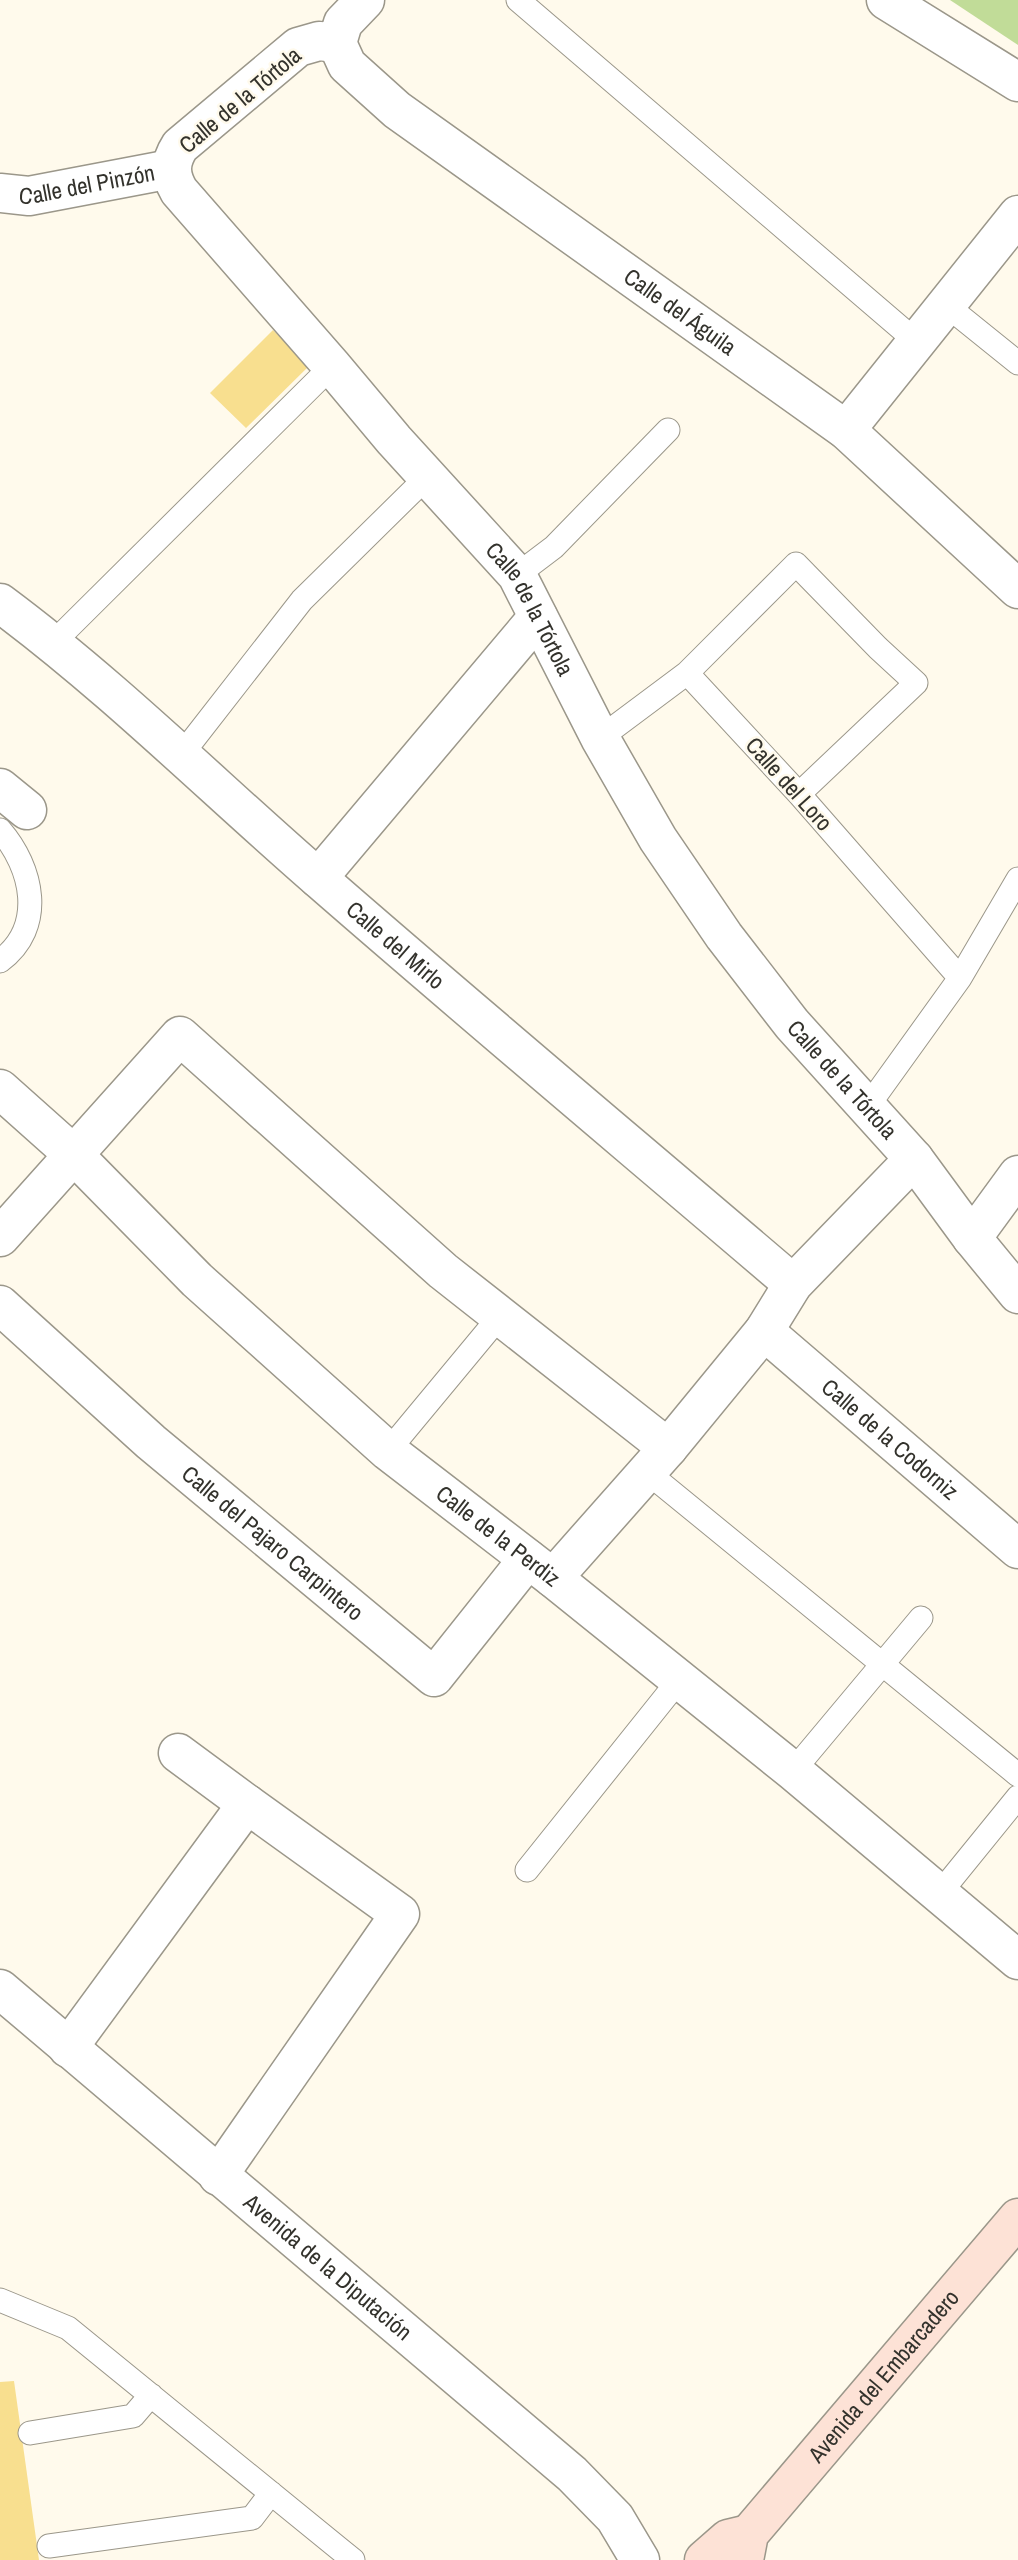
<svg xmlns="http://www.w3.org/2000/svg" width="1018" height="2560" viewBox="0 0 1018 2560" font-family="'Archivo Narrow',sans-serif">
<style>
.green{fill:#c1dc98}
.building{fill:#f8df8f}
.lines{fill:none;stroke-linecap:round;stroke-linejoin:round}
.lane-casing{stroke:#9b978a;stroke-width:25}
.street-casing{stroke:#9b978a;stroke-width:41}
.secondary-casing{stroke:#9b978a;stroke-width:41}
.lane{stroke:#fff;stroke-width:23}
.street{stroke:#fff;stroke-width:38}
.secondary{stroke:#fde2d6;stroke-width:38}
.labels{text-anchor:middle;stroke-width:5;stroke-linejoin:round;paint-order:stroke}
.street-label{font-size:23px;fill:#33322c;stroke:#fffaec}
</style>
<rect width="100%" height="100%" fill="#fffaec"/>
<path class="green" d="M950,0h68v45z"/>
<path class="building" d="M273,330l36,36 -63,62 -36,-35z
M14,2381l25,179h-39v-178z"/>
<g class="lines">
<defs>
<path id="lane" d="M518,0l399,342
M946,305l72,58
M517,575l37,-28 114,-117
M53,643l279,-277
M687,673l109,-109 82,84 38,35 -117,111
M600,738l87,-65 112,121 161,184
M182,754l120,-154 126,-124
M0,830c33,38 46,97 0,131
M868,1106l92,-128 58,-99
M388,1451l112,-135
M647,1472l371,303
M793,1771l128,-153
M527,1870l152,-190
M940,1893l78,-96
M0,2300l68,28 285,232
M30,2433l103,-17 18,-21
M49,2546l203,-28 19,-25"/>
<g id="street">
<path id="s1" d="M365,0l-22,23 -6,20 -18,-2 -21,6 -118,99c-11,17 -10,29 -1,45l153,175 62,74 123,135 83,163 58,101 66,97 68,88 122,135 58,79 46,56"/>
<path d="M886,0l132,82"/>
<path id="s2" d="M337,43l10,22 50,45 449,320 172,159"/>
<path id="s3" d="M0,193l29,3 142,-27"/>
<path d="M846,430l172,-215"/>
<path id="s4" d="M0,603c113,84 213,184 319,276 157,137 316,270 474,405"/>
<path d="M0,788l27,22"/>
<path d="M318,878l220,-261"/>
<path id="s5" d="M0,1089l74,66 123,125 191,171 165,127 240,193 225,189"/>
<path d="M0,1237l180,-201 263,235 225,177"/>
<path d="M972,1238l46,-63"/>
<path id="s6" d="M0,1305l151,137 283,235 94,-118"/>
<path id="s7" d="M764,1331l254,218"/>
<path d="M553,1578l115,-130 96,-117 29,-47 121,-125"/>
<path d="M178,1753l69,51"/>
<path id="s8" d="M0,1989l572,485 43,44 25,42"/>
<path d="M68,2048l179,-244 153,110 -182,262"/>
</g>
<g id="secondary">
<path d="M704,2560l24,-21 21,-5"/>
<path id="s9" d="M740,2560l5,-5 4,-21 269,-316"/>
</g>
</defs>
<use href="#lane" class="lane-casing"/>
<use href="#street" class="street-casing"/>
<use href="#secondary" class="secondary-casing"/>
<use href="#lane" class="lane"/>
<use href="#street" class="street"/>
<use href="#secondary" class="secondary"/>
</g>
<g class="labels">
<g class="street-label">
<text transform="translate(240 100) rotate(-40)" y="8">Calle de la Tórtola</text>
<text dy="8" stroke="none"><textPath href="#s3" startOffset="88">Calle del Pinzón</textPath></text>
<text dy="8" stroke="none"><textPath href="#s2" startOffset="439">Calle del Águila</textPath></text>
<text dy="8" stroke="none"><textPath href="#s1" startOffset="842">Calle de la Tórtola</textPath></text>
<text transform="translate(789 784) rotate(48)" y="8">Calle del Loro</text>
<text dy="8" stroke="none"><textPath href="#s4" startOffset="523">Calle del Mirlo</textPath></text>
<text dy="8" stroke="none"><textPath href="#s1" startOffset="1409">Calle de la Tórtola</textPath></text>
<text dy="8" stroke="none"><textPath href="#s7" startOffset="166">Calle de la Codorniz</textPath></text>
<text dy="8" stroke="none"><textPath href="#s5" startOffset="670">Calle de la Perdiz</textPath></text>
<text dy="8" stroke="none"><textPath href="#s6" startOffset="362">Calle del Pajaro Carpintero</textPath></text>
<text dy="8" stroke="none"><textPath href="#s8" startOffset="430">Avenida de la Diputación</textPath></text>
<text dy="8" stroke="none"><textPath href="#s9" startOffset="236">Avenida del Embarcadero</textPath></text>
</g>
</g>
</svg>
